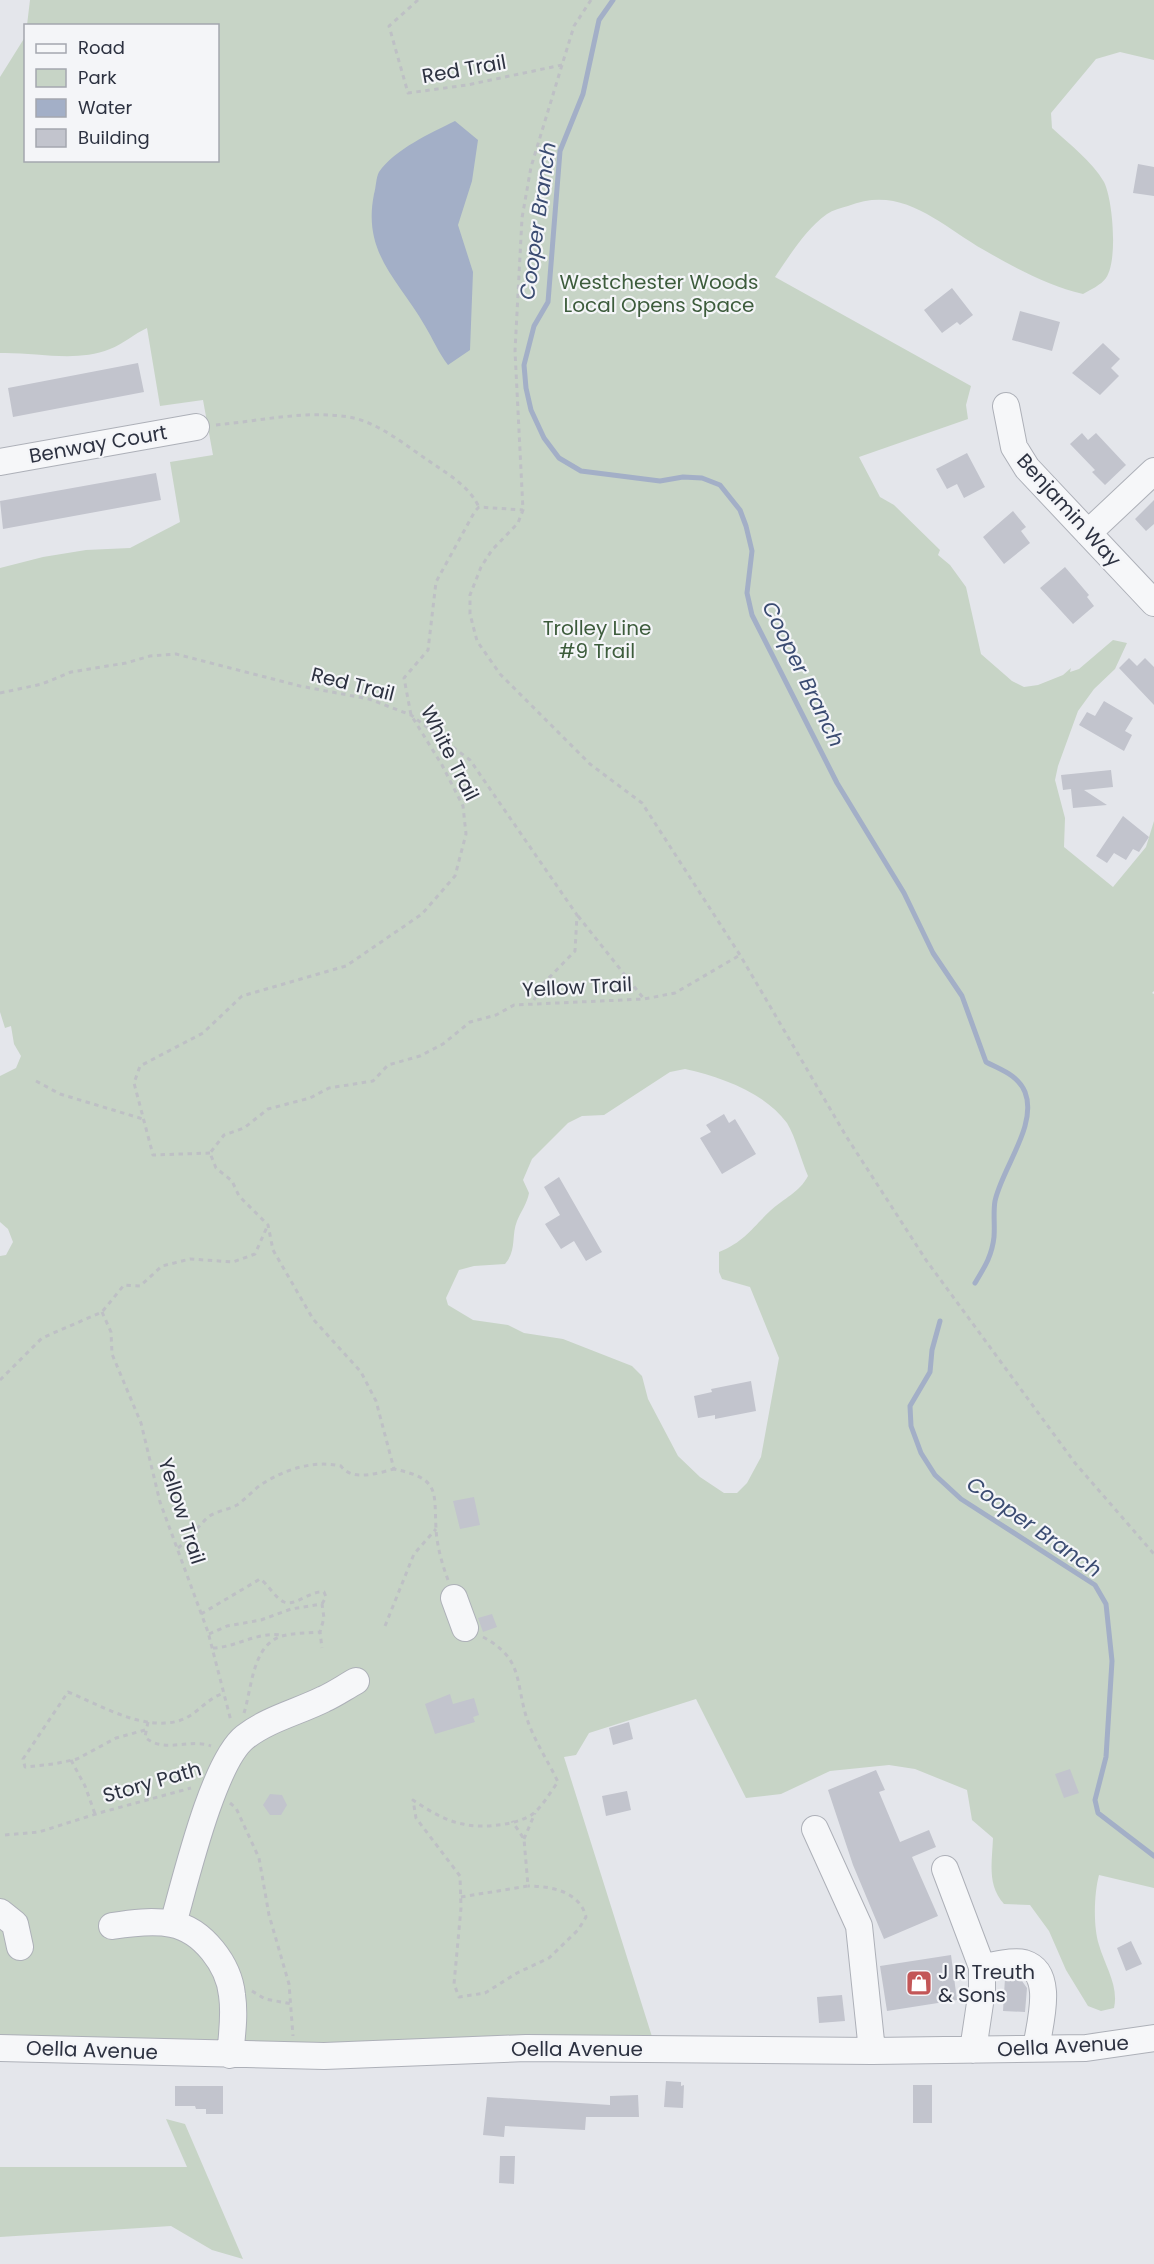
<svg xmlns="http://www.w3.org/2000/svg" width="1154" height="2264" viewBox="0 0 1154 2264" font-family="Poppins,sans-serif">
<style>
.green{fill:#c7d4c6;fill-rule:evenodd}
.water{fill:#a3afc7}
.lines{fill:none;stroke-linecap:round;stroke-linejoin:round}
.stream{stroke:#a3afc7;stroke-width:5}
.building{fill:#c2c4cd}
.minor-casing{stroke:#adb0b8;stroke-width:28}
.path{stroke:#bec0c5;stroke-width:3;stroke-dasharray:4.5 4.5;stroke-linecap:butt}
.minor{stroke:#f6f7f9;stroke-width:26}
.labels{text-anchor:middle;stroke-width:4.5;stroke-linejoin:round;paint-order:stroke}
.street-label{font-size:20px;fill:#2d3241;stroke:#f4f5f8}
.park-label{font-size:20px;fill:#3d5c3c;stroke:#f4f5f8}
.poi-label{font-size:20px;fill:#2d3241;stroke:#f4f5f8;text-anchor:start}
.water-label{font-size:21px;font-style:italic;fill:#3b4c72;stroke:#f4f5f8}
</style>
<rect width="100%" height="100%" fill="#e4e6eb"/>
<path class="green" d="M30,0h1124v60l-34,-8 -24,7 -45,54 1,15c17,16 40,33 52,54 9,18 14,79 2,96 -5,7 -16,12 -23,16 -35,-8 -68,-26 -99,-44 -44,-25 -81,-66 -136,-44 -7,2 -15,4 -21,8 -22,16 -37,41 -52,63l196,109 -5,19 2,14 -109,38 21,40 14,8 46,45 -2,5 12,10 16,22 15,67 31,27 12,6 14,-2 25,-10 8,-7 -1,4 9,-3 34,-29 14,3 -12,26 -21,20 -16,22 -20,55 -3,14 10,38 -1,29 49,40 33,-40 8,-26v170l-2,2 2,1v894l-55,-13c-5,19 -6,51 0,70 6,21 20,41 15,63l-13,3 -13,-5 -22,-36 -17,-39 -19,-26 -26,-1c-17,-19 -12,-41 -11,-66l-21,-18 -5,-30 -52,-21 -26,-4 -59,6 -49,23 -35,4 -50,-99 -107,34 -13,22 -12,2 90,286 -654,3v-790l6,-1 7,-13 -5,-13 -8,-7v-146l16,-8 5,-12 -7,-12 -3,-18 -6,2 -5,-16v-444l43,-11 43,-7 44,-2 50,-26 -10,-60 43,-7 -10,-55 -43,6 -13,-78c-13,6 -24,16 -37,21 -35,14 -73,3 -110,4v-276l25,-40 1,123h192v-134l-191,-1zM685,1069c36,8 79,23 102,54 9,15 14,37 21,53 -9,17 -24,22 -38,35 -19,18 -25,30 -51,41v20l3,7 28,8 29,71 -18,99 -14,26 -10,10h-13l-24,-16 -22,-21 -30,-57 -6,-23 -10,-10 -69,-27 -39,-6 -16,-8 -35,-5 -25,-15 -2,-7 13,-28 15,-4 31,-2c12,-14 6,-28 12,-43 4,-10 10,-17 12,-28l-6,-13 9,-21 36,-36 14,-7 22,-1 66,-43z
M166,2119l19,5 58,135 -31,-9 -41,-24 -171,11v-70h187z"/>
<path class="water" d="M455,121l23,19 -6,41 -14,44 15,47 -3,78 -22,15c-10,-13 -15,-26 -23,-39 -26,-46 -63,-72 -51,-132 2,-6 2,-17 5,-22 16,-23 52,-39 76,-51z"/>
<g class="lines">
<path class="stream" d="M613,0l-14,20 -16,74 -23,57 -12,151 -14,24 -10,39 2,23 5,22 13,28 15,20 22,13 79,10 23,-4 19,1 18,7 20,25 6,16 6,25 -5,42 5,22 85,168 67,110 29,60 29,43 24,66c15,8 32,13 39,30 13,33 -23,76 -30,109 -2,11 0,24 -1,36 -2,19 -10,31 -19,46
M940,1321l-8,29 -2,22 -20,34 1,20 10,27 14,22 26,24 134,86 11,19 6,57 -6,96 -11,43 3,13 56,43"/>
</g>
<path class="building" d="M1138,164l16,3v29l-21,-3z
M952,288l21,27 -13,10 -3,-3 -15,11 -18,-23z
M1020,311l40,11 -8,29 -40,-11z
M1103,343l17,16 -9,9 8,8 -19,19 -28,-22z
M138,363l6,29 -131,25 -5,-29z
M1082,433l6,7 8,-7 30,32 -21,20 -13,-13 3,-2 -25,-26z
M967,453l18,34 -21,11 -7,-14 -10,5 -11,-20z
M156,473l5,27 -158,29 -3,-28z
M1154,500v24l-8,7 -11,-12z
M1013,511l13,16 -5,4 9,12 -26,21 -21,-27z
M1065,567l24,28 -2,2 7,9 -21,18 -33,-36z
M1129,658l8,8 8,-8 9,9v38l-35,-37z
M1104,701l29,17 -8,13 7,4 -8,16 -45,-26 8,-13 8,4z
M1111,770l2,17 -29,3 23,15 -34,3 -2,-19 -8,1 -2,-15z
M1123,816l26,21 -10,15 -6,-3 -7,11 -12,-7 -7,10 -11,-7z
M724,1114l5,9 6,-4 21,35 -34,20 -22,-36 11,-6 -5,-7z
M559,1177l43,75 -16,9 -12,-20 -13,8 -16,-25 15,-9 -16,-28z
M751,1381l5,30 -41,8v-4l-17,3 -4,-22 18,-4 -1,-3z
M474,1497l6,28 -20,4 -7,-28z
M492,1614l5,13 -14,5 -5,-14z
M450,1694l3,10 21,-6 5,17 -6,2 2,5 -40,12 -10,-30z
M629,1722l4,17 -20,6 -4,-17z
M1070,1769l9,24 -15,5 -9,-24z
M876,1770l9,20 -6,2 21,50 29,-12 7,17 -24,10 26,59 -54,23 -31,-74 -25,-75z
M627,1791l4,19 -25,6 -4,-20z
M270,1794l12,1 5,10 -6,10h-11l-7,-10z
M1131,1941l11,23 -16,7 -9,-23z
M951,1955l6,45 -70,11 -7,-45z
M1019,1977l8,11 -2,24 -22,-1 2,-33z
M842,1995l3,26 -26,2 -2,-26z
M666,2081l15,1v4l3,-1 -1,23 -19,-1z
M913,2085h19v38h-19z
M175,2086h48v28h-17v-5h-10l-1,-3h-20z
M638,2095l1,22h-53l-1,13 -80,-4 -1,11 -21,-2 4,-38 123,8v-9z
M500,2156h15l-1,28 -15,-1z"/>
<g class="lines">
<defs>
<path id="minor" d="M1006,406l8,41 13,21 127,135
M0,462l196,-35
M1088,533l66,-62
M454,1598l11,30
M815,1829l44,97 13,125
M945,1869l37,98v23l-9,60
M0,1912l15,12 5,23
M173,1924c12,-42 40,-162 72,-187 23,-18 53,-25 79,-38 11,-5 21,-12 32,-18
M112,1926c19,-3 41,-6 60,-2 31,6 57,41 60,71 3,20 0,40 -2,60
M982,1967c11,-1 31,-7 42,-4 32,10 15,62 12,86
M0,2048l324,8 202,-8 346,3 214,-3 68,-10"/>
</defs>
<use href="#minor" class="minor-casing"/>
<path class="path" d="M418,0l-29,26 19,67 59,-8 95,-20
M591,0l-17,26 -12,39 -31,102 -9,51 -7,133 8,159 -5,13 -26,27 -11,17 -11,28v19l7,27 23,33 90,90 52,39 98,152 106,181 80,124 149,203 79,91
M216,425c43,-4 90,-15 133,-8 29,5 56,28 80,44 20,14 39,24 50,46
M0,693l42,-9 29,-12 55,-9 24,-7 26,-2 124,32 69,13 42,16 59,45 107,155 -2,36 -34,35 -9,18
M578,916l66,83
M36,1081l24,13 83,25
M210,1153l-57,2 -19,-72 6,-17 63,-33 39,-37 104,-30 76,-52 33,-38 11,-42 -3,-28 -21,-41 -31,-50 -7,-37 24,-28 8,-68 39,-71 4,-4 44,3
M102,1312l9,20 1,22 29,69 19,79 48,130 23,89
M0,1380l42,-42 60,-26 22,-27 16,1 22,-20 28,-7 43,3 22,-8 12,-27
M178,1548c11,-9 19,-20 29,-30 8,-7 21,-8 30,-13 9,-6 16,-15 25,-21 24,-15 51,-24 79,-18 11,16 37,7 53,3
M448,1580c-6,-16 -11,-34 -12,-51 -2,-39 4,-50 -42,-60l-18,-68 -15,-29 -48,-53 -40,-69 -5,-25 -29,-29 -7,-15 -16,-13 -6,-15 14,-18 20,-7 24,-19 42,-11 19,-10 44,-7 15,-16 32,-9 23,-12 27,-22 26,-7 18,-10 130,-6 31,-6 65,-38
M201,1614l59,-35c8,5 15,19 24,23 11,5 27,-12 40,-10l2,5 -4,7
M385,1626l29,-72 22,-25
M209,1634l18,-8 34,-6 30,-11 31,-5 2,14 -4,14
M483,1637c41,22 32,45 44,82 7,21 21,42 31,63 -7,9 -14,22 -23,30 -14,13 -53,17 -72,12 -18,-3 -35,-14 -50,-24l3,18 44,58 1,32 -7,76 5,13 26,-4 32,-20 32,-15 29,-28 8,-13c-6,-25 -34,-31 -58,-31
M213,1648c24,-1 43,-16 68,-13
M244,1713c8,-25 8,-68 38,-77 12,-3 25,-3 38,-4l2,16
M148,1722l-3,15c18,17 45,1 66,9
M145,1730l-29,8 -39,21 -23,5 -29,3 -2,-8 45,-67c32,13 75,39 110,29 19,-5 29,-24 47,-28
M71,1760l14,26 10,28
M230,1803l6,5 23,50 10,57 20,69 4,52
M5,1835l34,-3 60,-19 92,-25
M524,1839l11,-26
M461,1897l67,-11 -4,-47 -12,-18
M252,1991l13,8 27,5"/>
<use href="#minor" class="minor"/>
</g>
<defs>
<symbol id="shop-square" viewBox="-11 -11 22 22"><rect x="-9" y="-9" width="18" height="18" rx="4" fill="#c35657" stroke="#f4f5f8"/><path d="M-5-2.5h2.3a2.7 3.5 0 0 1 5.4 0H5L5.5 6h-11ZM-1.5-2.5h3a1.5 2.3 0 0 0-3 0Z" fill="#fff"/></symbol>
</defs>
<g fill-rule="evenodd">
<use href="#shop-square" x="904" y="1968" width="30" height="30"/>
</g>
<g class="labels">
<g class="street-label">
<text transform="translate(464 69) rotate(-10)" y="7">Red Trail</text>
<text transform="translate(98 444) rotate(-10)" y="7">Benway Court</text>
<text transform="translate(1069 510) rotate(48)" y="7">Benjamin Way</text>
<text transform="translate(353 684) rotate(14)" y="7">Red Trail</text>
<text transform="translate(450 753) rotate(63)" y="7">White Trail</text>
<text transform="translate(577 987) rotate(-3)" y="7">Yellow Trail</text>
<text transform="translate(182 1511) rotate(72)" y="7">Yellow Trail</text>
<text transform="translate(152 1782) rotate(-16)" y="7">Story Path</text>
<text transform="translate(1063 2046) rotate(-3)" y="7">Oella Avenue</text>
<text x="577" y="2056">Oella Avenue</text>
<text transform="translate(92 2050) rotate(2)" y="7">Oella Avenue</text>
</g>
<g class="park-label">
<text x="659" y="289">Westchester Woods<tspan x="659" dy="23">Local Opens Space</tspan></text>
<text x="597" y="635">Trolley Line<tspan x="597" dy="23">#9 Trail</tspan></text>
</g>
<g class="poi-label">
<text x="938" y="1979">J R Treuth<tspan x="938" dy="23">&amp; Sons</tspan></text>
</g>
<g class="water-label">
<text transform="translate(538 221) rotate(-82)" y="7">Cooper Branch</text>
<text transform="translate(803 674) rotate(64)" y="7">Cooper Branch</text>
<text transform="translate(1034 1527) rotate(35)" y="7">Cooper Branch</text>
</g>
</g>
<rect x="24" y="24" width="195" height="138" fill="#f4f5f8" stroke="#a4a7af" stroke-width="1.5"/>
<rect x="36" y="44" width="30" height="9" fill="#f6f7f9" stroke="#a4a7af" stroke-width="1.5"/>
<text x="78" y="54" font-size="18" fill="#2d3241">Road</text>
<rect x="36" y="69" width="30" height="18" fill="#c7d4c6" stroke="#a4a7af" stroke-width="1.5"/>
<text x="78" y="84" font-size="18" fill="#2d3241">Park</text>
<rect x="36" y="99" width="30" height="18" fill="#a3afc7" stroke="#a4a7af" stroke-width="1.5"/>
<text x="78" y="114" font-size="18" fill="#2d3241">Water</text>
<rect x="36" y="129" width="30" height="18" fill="#c2c4cd" stroke="#a4a7af" stroke-width="1.5"/>
<text x="78" y="144" font-size="18" fill="#2d3241">Building</text>
</svg>
